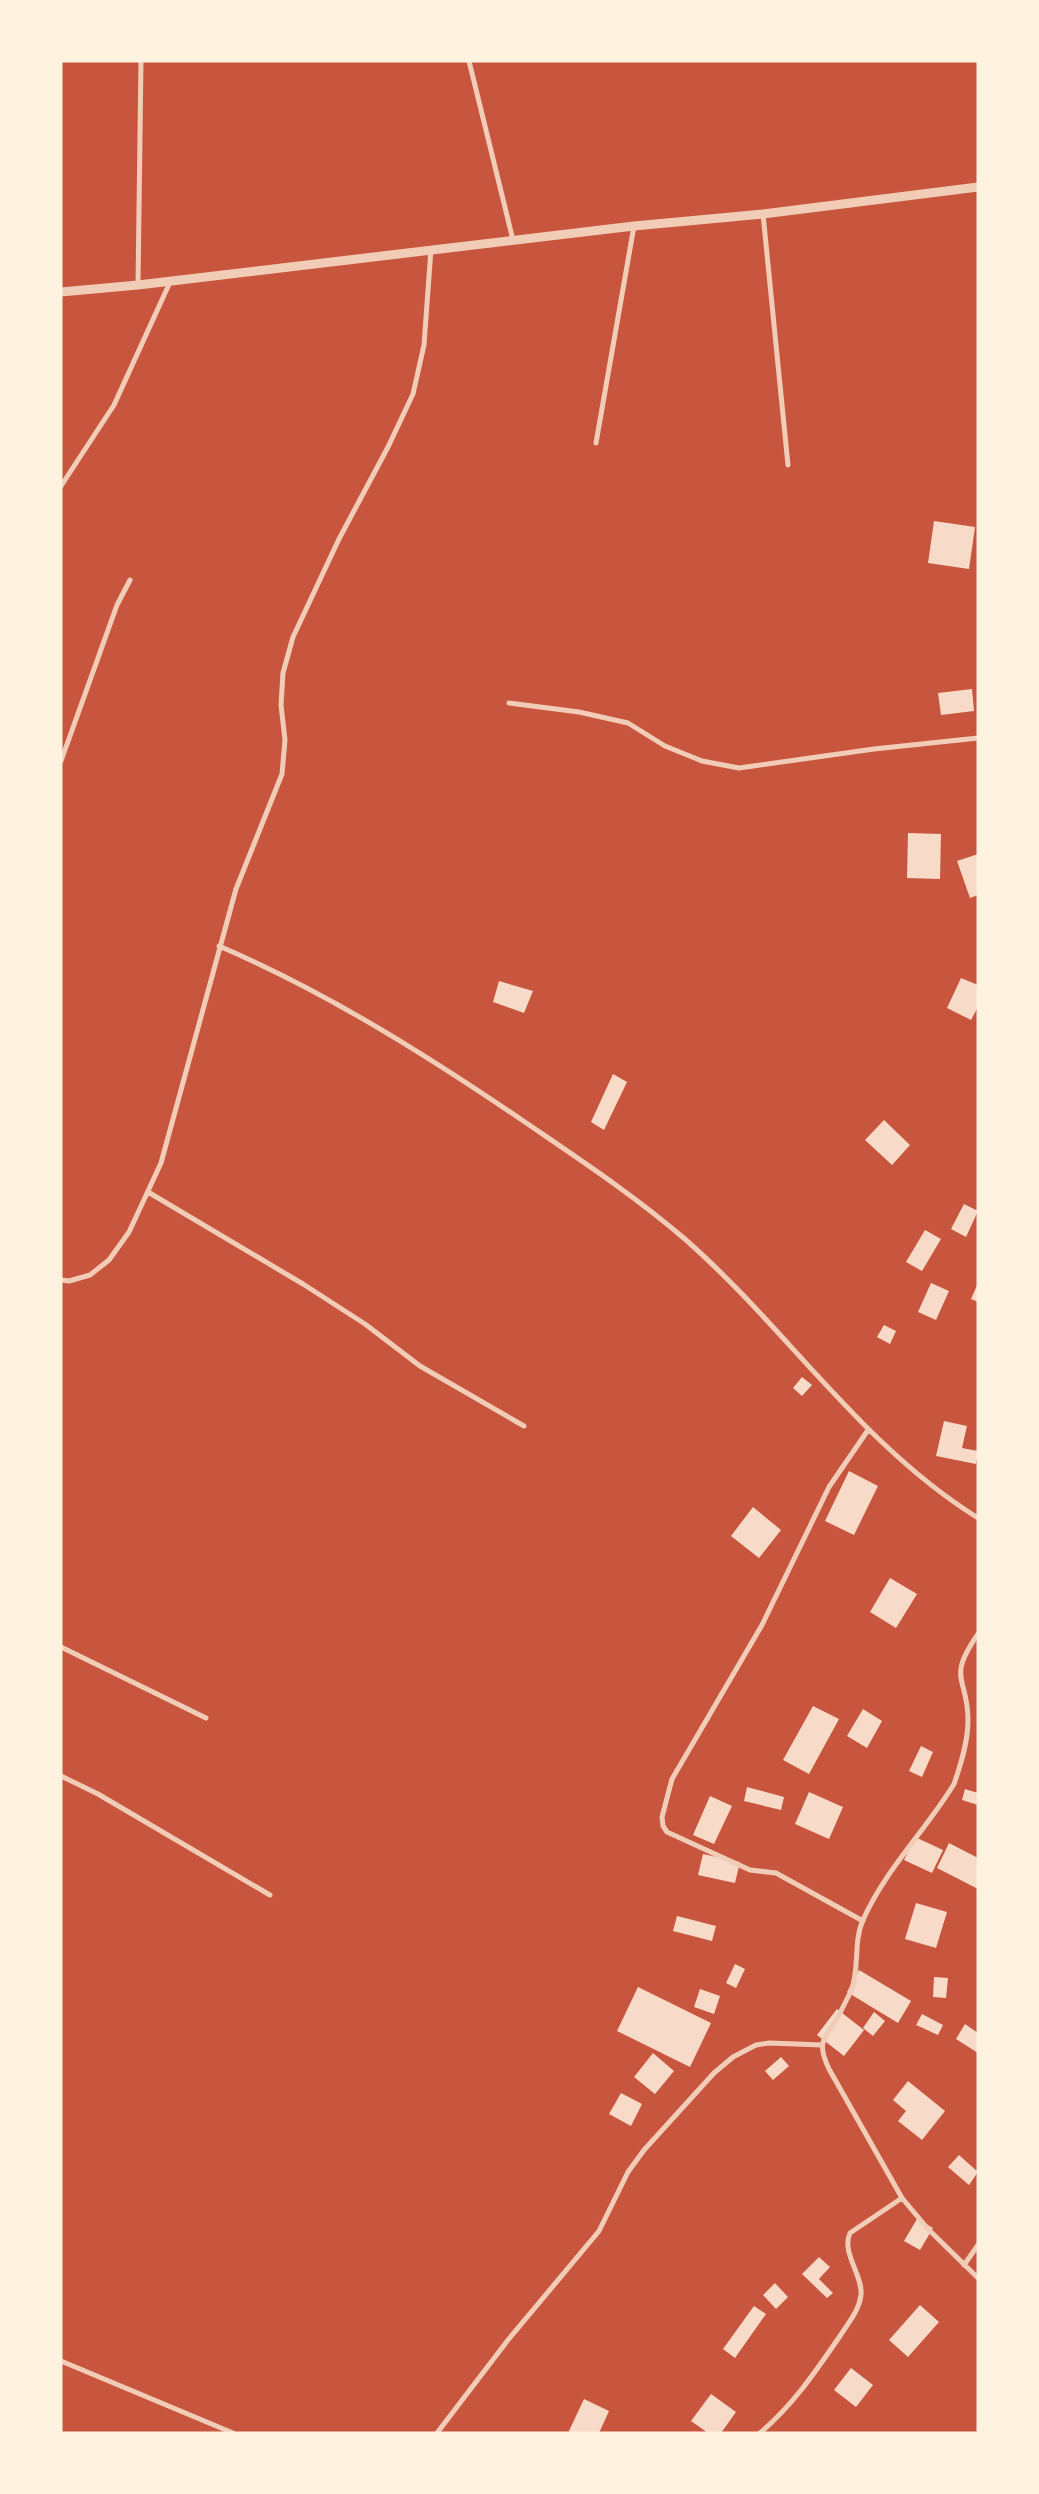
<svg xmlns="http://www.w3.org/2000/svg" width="1039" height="2494" viewBox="0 0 1039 2494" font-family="'Roboto Condensed',sans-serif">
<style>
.building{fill:#f7dbc8}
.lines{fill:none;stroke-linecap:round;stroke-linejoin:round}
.minor{stroke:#f1ccb7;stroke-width:5}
.tertiary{stroke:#f1ccb7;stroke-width:9}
</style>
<rect width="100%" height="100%" fill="#c8553d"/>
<path class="building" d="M934,521l41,6 -6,42 -41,-6z
M972,689l2,22 -33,4 -3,-22z
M908,833l33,1 -1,45 -33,-1z
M978,854v41l-8,3 -13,-37z
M961,978l17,7v22l-7,13 -24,-12z
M499,981l34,10 -9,22 -31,-11z
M613,1074l14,8 -23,48 -13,-8z
M884,1120l26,25 -18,20 -27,-25z
M964,1204l14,7 -12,26 -15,-8z
M925,1230l16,9 -19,32 -16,-9z
M931,1283l18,8 -13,29 -18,-8z
M978,1283v19l-7,-3z
M884,1325l12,6 -6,13 -13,-7z
M802,1377l10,8 -10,11 -9,-8z
M944,1421l23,5 -5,22 16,3 -2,13 -40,-8z
M849,1471l29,15 -24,49 -29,-14z
M753,1507l28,23 -22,28 -28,-22z
M890,1578l27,16 -21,34 -26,-16z
M813,1706l26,13 -30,55 -26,-14z
M863,1709l19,12 -15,27 -20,-12z
M921,1746l12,6 -11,25 -13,-6z
M747,1787l37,10 -3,13 -37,-9z
M965,1789l13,4v12l-16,-5z
M809,1792l34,15 -14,32 -34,-15z
M710,1796l22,10 -18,38 -21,-9z
M915,1837l28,13 -11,23 -28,-13z
M949,1843l29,15v31l-41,-21z
M703,1854l37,8 -5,21 -37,-8z
M916,1903l31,9 -11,36 -31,-9z
M677,1916l39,10 -4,15 -39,-10z
M735,1964l10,5 -9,19 -10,-5z
M859,1970l52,31 -13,22 -51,-31z
M934,1977l14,1 -2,20 -13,-1z
M638,1987l73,36 -21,44 -73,-36z
M700,1989l20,7 -6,18 -20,-7z
M837,2009l27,21 -20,26 -27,-21z
M874,2012l11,9 -12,15 -10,-8z
M922,2014l21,11 -5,10 -22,-10z
M965,2024l13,9v20l-22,-14z
M653,2053l21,18 -19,23 -21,-17z
M781,2057l8,9 -16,14 -8,-9z
M908,2081l37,30 -23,29 -24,-19 8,-10 -13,-11z
M621,2093l21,11 -11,22 -22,-12z
M959,2155l19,17 -9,13 -21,-18z
M917,2219l16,9 -13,22 -16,-9z
M819,2257l11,10 -11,12 14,14 -6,5 -25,-24z
M775,2283l13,14 -12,12 -13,-14z
M920,2305l19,17 -31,35 -19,-17z
M754,2306l12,8 -31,44 -12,-9z
M851,2368l22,17 -17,22 -22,-17z
M711,2394l25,18 -15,21h-13l-17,-12z
M584,2399l25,12 -10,22h-31z"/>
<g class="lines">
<path class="minor" d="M469,61l44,179
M763,214l25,251
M138,285l3,-224
M596,443l38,-217
M61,486l53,-81 57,-125
M509,703l70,9 49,11 37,23 37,15 37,7 135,-19 104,-11
M61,761l56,-156 13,-25
M219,946c107,46 204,107 300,172 57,39 115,77 167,122 101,89 176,206 292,278
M148,1192l155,92 62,40 55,42 104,60
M61,1280l8,1 21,-6 19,-15 20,-28 32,-69 75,-274 46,-115 3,-34 -4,-35 2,-32 10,-36 46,-98 49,-92 25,-53 11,-49 7,-96
M978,1634c-32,46 -10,43 -10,86 0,22 -7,44 -14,64 -28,46 -69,86 -91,136 -10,22 -3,49 -12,71 -4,8 -8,16 -12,24 -13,23 -24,25 -10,54l73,129 26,31 50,49
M61,1647l145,71
M61,1776l37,18 172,101
M863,1921l-87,-48 -26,-3 -83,-38 -4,-6 -1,-9 10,-38 90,-154 67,-138 39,-57
M964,2265l14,-20
M61,2361l172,72
M437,2433l71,-93 91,-109 29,-59 16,-22 70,-77 19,-16 23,-12 13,-2 53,2
M760,2433c33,-28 56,-62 80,-97 8,-13 19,-25 21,-41 2,-20 -20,-42 -11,-62l52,-35"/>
<path class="tertiary" d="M61,292l77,-7 496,-59 129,-12 215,-27"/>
</g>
<rect width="1039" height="2494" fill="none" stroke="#fff3e0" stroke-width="125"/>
</svg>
